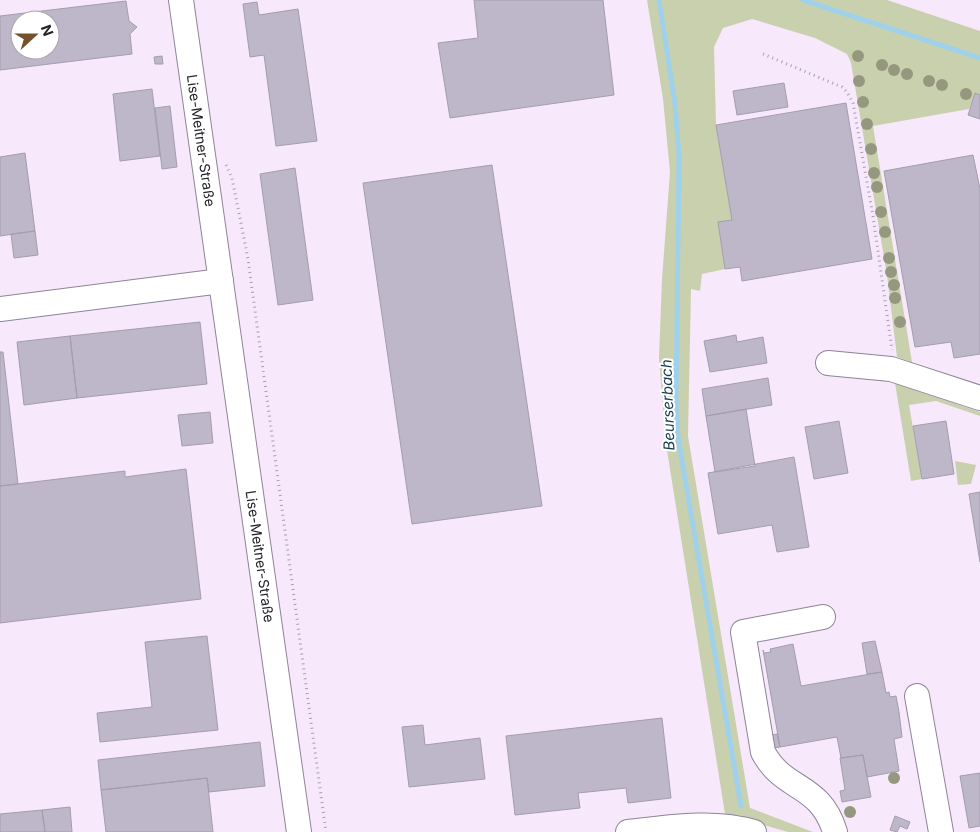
<svg xmlns="http://www.w3.org/2000/svg" width="980" height="832" viewBox="0 0 980 832" font-family="Inter,sans-serif">
<style>
.industrial{fill:#f7e8fc;fill-rule:evenodd}
.green{fill:#c9d0ae}
.lines{fill:none;stroke-linecap:round;stroke-linejoin:round}
.stream{stroke:#9fd1eb;stroke-width:5}
.building{fill:#bdb7c9;stroke:#a39daf;fill-rule:evenodd}
.minor-casing{stroke:#8c8597;stroke-width:26}
.path{stroke:#a5a2aa;stroke-width:3;stroke-dasharray:1 4;stroke-linecap:butt}
.minor{stroke:#fff;stroke-width:24}
.tree{fill:#95987f}
.labels{text-anchor:middle;stroke-width:4;stroke-linejoin:round;paint-order:stroke}
.street-label{font-size:14px;fill:#242128;stroke:#fff}
.water-label{font-size:15px;font-style:italic;fill:#153f51;stroke:#fff}
</style>
<rect width="100%" height="100%" fill="#faf7ff"/>
<path class="industrial" d="M0,0h980v832h-980zM20,20h30v30h-30z"/>
<path class="green" d="M647,0h240l93,31v64l-5,-1 -6,15 -96,17 39,236 -15,-5 -10,-82 -36,-212 -4,-9 -32,-16 -63,-19 -29,9 -9,19 2,78 16,95 -14,3 7,46 -23,5 -2,17 -9,-2 -3,147 62,372 63,24h-25l-45,-13v-3l-18,-2 -59,-370 -7,-86 3,-79 8,-107 -7,-73z
M895,383l85,29v4l-44,-15 -27,4 13,74 -11,2z
M955,461l21,4 -5,19 -13,1z"/>
<g class="lines">
<path class="stream" d="M659,0l16,104 4,52 -3,252 2,30 63,368
M803,0l177,58"/>
</g>
<path class="building" d="M474,0h129l11,95 -164,23 -12,-75 40,-5z
M126,1l3,20 8,6 -7,7 2,20 -132,16v-54zM20,20h30v30h-30z
M257,2l2,13 39,-6 19,132 -41,5 -12,-91 -14,2 -7,-53z
M162,56l1,8h-8l-1,-7z
M784,83l4,24 -51,8 -4,-24z
M152,89l8,67 -40,5 -7,-67z
M975,93l5,2v24l-12,-4z
M846,103l26,156 -130,22 -2,-14 -15,2 -7,-47 14,-2 -16,-95z
M170,106l7,61 -15,2 -7,-61z
M25,153l10,78 -35,5v-79z
M973,155l7,34v165l-26,4 -3,-16 -36,5 -31,-176z
M492,165l50,341 -130,18 -49,-341z
M295,168l18,132 -35,5 -18,-131z
M35,231l3,24 -24,3 -3,-24z
M200,322l7,62 -130,14 -7,-62z
M736,335l1,7 26,-5 4,26 -57,9 -6,-31z
M70,336l7,62 -53,7 -7,-63z
M0,352h3l15,132 -18,2z
M768,378l4,27 -66,11 -4,-27z
M746,409l9,57 -40,6 -9,-56z
M210,412l3,31 -31,3 -4,-31z
M839,421l9,52 -34,6 -9,-52z
M946,421l8,53 -32,5 -9,-53z
M794,457l15,90 -32,5 -5,-27 -54,9 -10,-61z
M186,469l15,130 -201,24v-137l125,-15v6z
M980,492v70l-11,-68z
M207,636l11,94 -118,12 -3,-29 55,-6 -7,-65z
M875,641l7,31 -15,2 -5,-31z
M793,644l8,42 81,-14 4,21 3,-1 1,5 6,-1 3,16 3,25 -8,2 5,32 -32,6 -4,-22 -22,3 -4,-21 -57,10 -17,-97 1,3 7,-1 -1,-3z
M662,718l9,80 -43,5 -2,-15 -48,5 2,15 -65,7 -9,-79z
M423,725l2,20 55,-7 5,41 -76,8 -7,-60z
M777,734l3,13 -7,1 -2,-13z
M260,742l5,44 -56,6 -2,-14 -106,12 -3,-30z
M863,755l8,42 -29,5 -2,-11 5,-1 -5,-32z
M980,773v53l-11,2 -9,-52z
M207,778l6,54h-107l-5,-42z
M70,807l2,25h-27l-3,-22z
M42,810l3,22h-45v-18z
M895,816l15,6 -3,7 -7,-3 -3,6 -7,-2z"/>
<g class="lines">
<defs>
<g id="minor">
<path id="s1" d="M181,0l118,832"/>
<path d="M0,309l221,-28"/>
<path d="M828,363l63,6 89,29"/>
<path d="M823,617l-80,15 20,120c21,40 57,30 72,80"/>
<path d="M917,696l24,136"/>
<path d="M628,832c42,-5 86,-12 126,0"/>
</g>
</defs>
<use href="#minor" class="minor-casing"/>
<path class="path" d="M763,54l79,33 5,5 6,11 20,113 19,134
M226,165l6,13 16,81 78,573"/>
<use href="#minor" class="minor"/>
</g>
<g class="tree">
<circle cx="858" cy="56" r="6"/>
<circle cx="882" cy="65" r="6"/>
<circle cx="894" cy="70" r="6"/>
<circle cx="907" cy="74" r="6"/>
<circle cx="859" cy="81" r="6"/>
<circle cx="929" cy="81" r="6"/>
<circle cx="942" cy="85" r="6"/>
<circle cx="966" cy="94" r="6"/>
<circle cx="863" cy="102" r="6"/>
<circle cx="867" cy="124" r="6"/>
<circle cx="871" cy="149" r="6"/>
<circle cx="874" cy="173" r="6"/>
<circle cx="877" cy="187" r="6"/>
<circle cx="881" cy="212" r="6"/>
<circle cx="885" cy="232" r="6"/>
<circle cx="889" cy="258" r="6"/>
<circle cx="891" cy="272" r="6"/>
<circle cx="894" cy="285" r="6"/>
<circle cx="895" cy="298" r="6"/>
<circle cx="900" cy="322" r="6"/>
<circle cx="894" cy="778" r="6"/>
<circle cx="850" cy="812" r="6"/>
</g>
<g class="labels">
<g class="street-label">
<text dy="5" stroke="none"><textPath href="#s1" startOffset="142">Lise-Meitner-Straße</textPath></text>
<text dy="5" stroke="none"><textPath href="#s1" startOffset="562">Lise-Meitner-Straße</textPath></text>
</g>
<g class="water-label">
<text transform="translate(668 405) rotate(-92)" y="5">Beurserbach</text>
</g>
</g>
<g transform="translate(35 35) rotate(69)"><circle r="24" fill="#ffffff" stroke="#a7a6a9"/>
<path d="M0-4L9 19L0 12L-9 19Z" fill="#76522c"/>
<text y="-8" font-size="14" font-weight="bold" text-anchor="middle" fill="#242128">N</text>
</g>
</svg>
